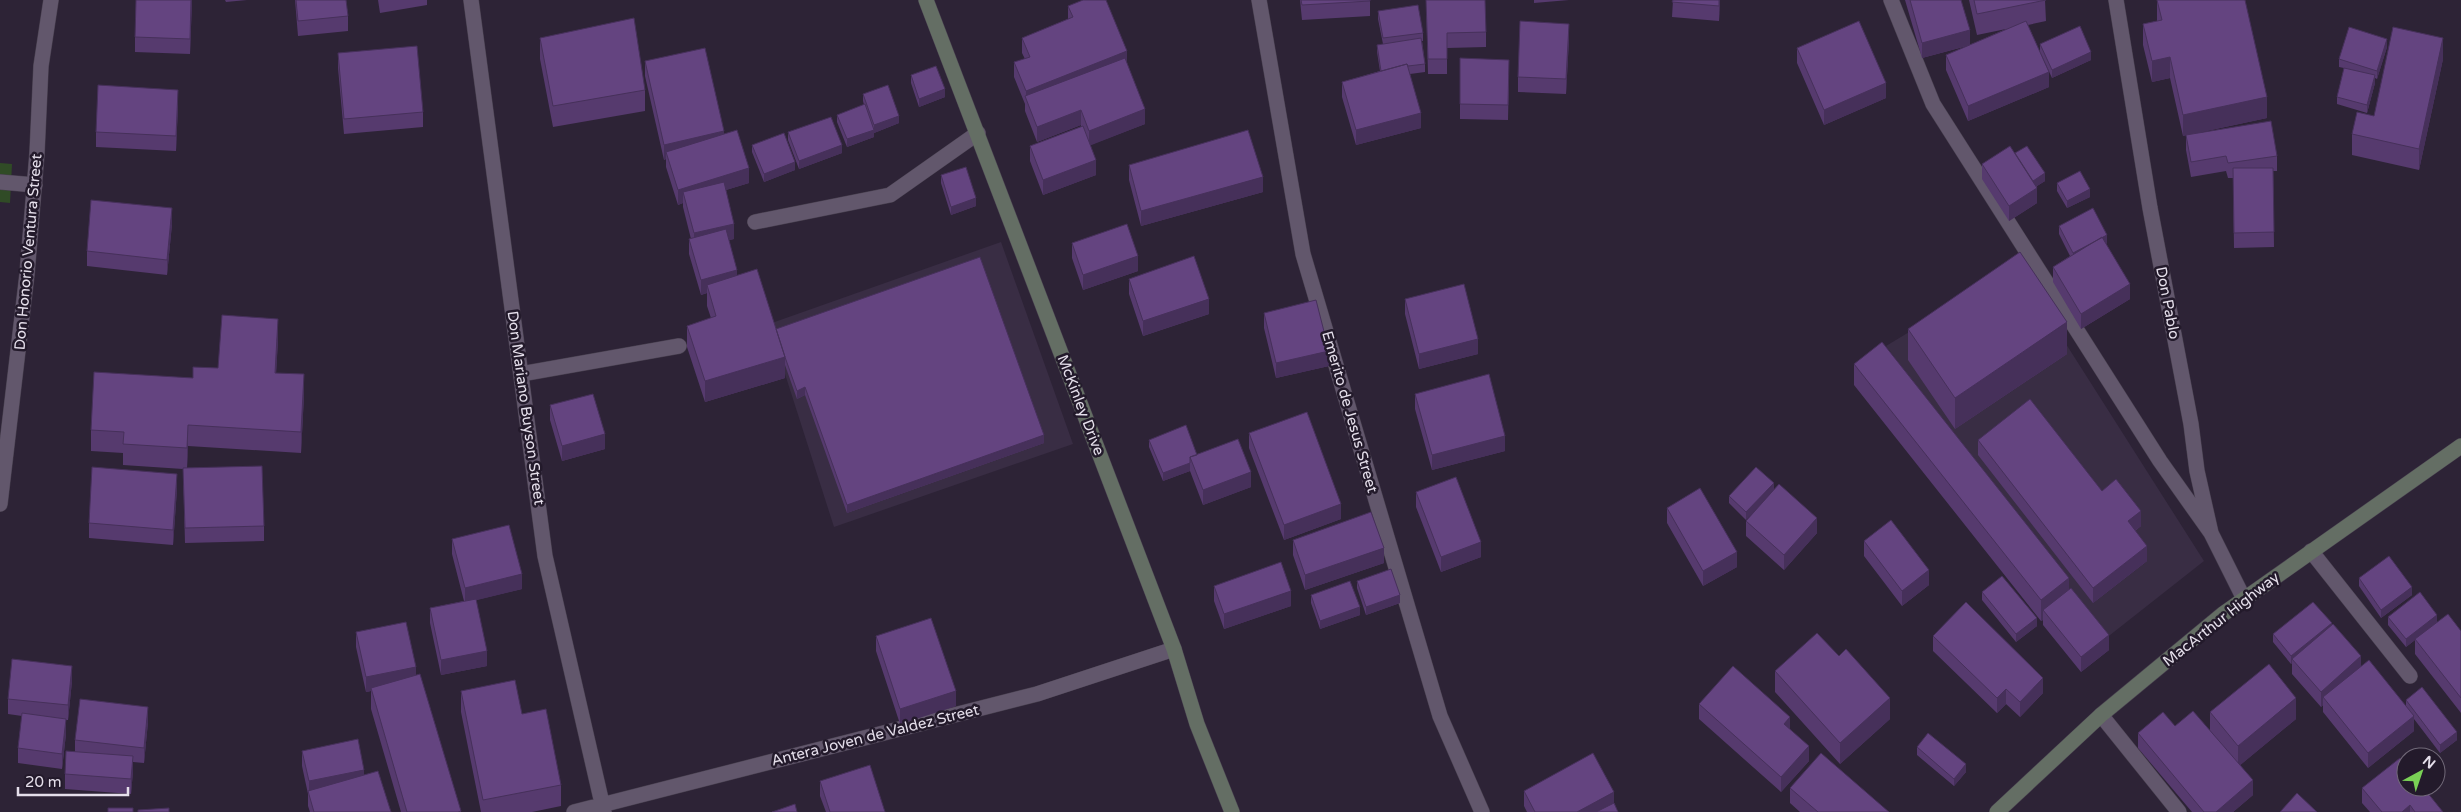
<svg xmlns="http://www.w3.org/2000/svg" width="2461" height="812" viewBox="0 0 2461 812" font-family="'Varela Round',sans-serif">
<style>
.built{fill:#392d44}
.green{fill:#304b26}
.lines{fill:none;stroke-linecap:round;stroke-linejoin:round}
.lane-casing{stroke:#473f4e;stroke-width:16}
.street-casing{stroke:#473f4e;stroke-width:16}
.secondary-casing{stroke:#473f4e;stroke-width:16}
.lane{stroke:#62576c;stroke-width:15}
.street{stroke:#62576c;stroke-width:15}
.secondary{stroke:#646e64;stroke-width:15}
.wall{fill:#563a6e}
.shaded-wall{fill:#46305a}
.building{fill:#644480;stroke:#46305a}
.labels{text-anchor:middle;stroke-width:5;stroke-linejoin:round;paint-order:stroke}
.street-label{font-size:15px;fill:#e5dfeb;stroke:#231a2b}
</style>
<rect width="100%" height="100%" fill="#2d2336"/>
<path class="built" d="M1001,242l72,202 -239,83 -65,-203z
M2017,267l187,294 -99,78 -219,-293z"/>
<path class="green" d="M0,163l12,1 -2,39 -10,-1z"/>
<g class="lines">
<defs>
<path id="lane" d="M0,182l35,3
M755,222l135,-27 88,-62
M521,374l158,-28
M2311,551l99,125"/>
<path id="street" d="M471,0l74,556 59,256
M1259,0l44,254 137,462 42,96
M1891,0l42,104 227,357 51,72
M2116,0l34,208 41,216 6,47 14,62 33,66
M0,504l27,-230 10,-121 4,-87 10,-66
M2101,715l78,97
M574,812l463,-118 137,-45"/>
<path id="secondary" d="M926,0l248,649 23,75 35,88
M1997,812l104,-97 122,-101 238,-168"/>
</defs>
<use href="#lane" class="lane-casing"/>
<use href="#street" class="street-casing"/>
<use href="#secondary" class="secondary-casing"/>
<use href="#lane" class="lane"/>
<use href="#street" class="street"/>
<use href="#secondary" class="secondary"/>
</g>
<path class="wall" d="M192,0l-2,54 -55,-2v-15z
M225,0h22l-21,2z
M295,0h51l2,16v15l-50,5z
M378,0h49v5l-47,8z
M1300,0h70v16l-68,4z
M1426,0l60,32v15l-39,1v26h-19z
M1534,0h35l-35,3z
M1673,0h47l-1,21 -47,-4z
M1905,0h56l9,45 36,-16 -29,6 -8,-35h76l1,21 -18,4 12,27v-8l51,16 -39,18 -11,-24 8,33 -81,34 -22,-51v-15l21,-9 -45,12z
M2157,0l110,118 -70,15 80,23v15h-4l1,76 -40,1 -1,-70h-5l-2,-7 -35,6 -5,-27v-15l-3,1 -13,-58 -18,4 -9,-37v-21l14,-3z
M1068,6l59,57 18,61 -55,21 6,30 -53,20 -13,-34v-15l51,-19v-2l-44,17 -12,-31v-7l-11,-27v-15l11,-3 -3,-6v-15l46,-19z
M1378,11l45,22v8h-1l3,23v8l-15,2 11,54 -65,17 -14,-48v-15l38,-11 -3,-19v-7l6,-1 -5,-25z
M540,38l105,52v21l-92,16 -13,-68z
M1569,39l-3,55 -48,-2v-15z
M2387,47l-10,32 -2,-1v5l-8,30 -30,-9v-7l7,-29 -5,-1v-8z
M1797,48l89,50 -62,27 -27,-62z
M338,53l85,59v15l-79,7 -6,-66z
M1460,58l49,17 -1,45 -48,-1z
M2443,59l-24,111 -67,-15v-21z
M645,61l79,73 25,49 -23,7 8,49 -5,1 8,35 39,54 268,114 -197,70 -42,-118 -8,4 -12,-34v13l-80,24 -18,-55v-21l24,-8 -4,-12v-13l-6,2 -12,-41v-15h2l-8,-32v-4l-5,2 -12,-38v-8l-2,1 -19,-84z
M911,75l34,22 -26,10 -8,-24z
M863,94l36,29 -25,10v4l-27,10 -10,-25v-7l27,-10 -1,-4z
M178,105l-2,46 -80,-4v-15z
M788,132l54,21 -43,16 -11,-29z
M752,145l43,25 -31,12 -12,-30z
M2015,153l30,28 -8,5v17l-28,18 -27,-42v-15z
M1129,165l134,27 -122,34 -12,-46z
M941,175l35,31 -25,9 -10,-32z
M2057,183l33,14 -23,11 -10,-17z
M172,224l-5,51 -80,-9v-15z
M2059,226l48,17 -1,1 24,55 -49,30 -28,-47v-15l17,-11 -11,-22z
M1072,243l66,28 -55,19 -11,-32z
M1129,279l80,35 -66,22 -14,-42z
M1405,299l73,55 -59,15 -14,-55z
M1264,313l65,53 -53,12 -12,-50z
M1908,329l159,25 -112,75 -47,-69z
M278,340l-2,33 28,22 -3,58 -113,-7 -1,22 77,58v15l-79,2 -2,-74 -60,-4v-12l-32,-2v-21z
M1854,364l215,226 40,60 -28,22 -38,-47v-5l-2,1 -187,-236z
M1415,394l90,57 -73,19 -17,-61z
M550,405l55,44 -43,12 -12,-41z
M1249,433l92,86 -57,21 -35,-92z
M1149,440l48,15 54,32 -48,18 -13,-34 -27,10 -14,-34z
M1978,440l124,51 39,35 -6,5 12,30 -54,42 -115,-148z
M177,489l-4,56 -84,-7v-15z
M1774,490l43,43 -33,37 -38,-34v-15l14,-16 -14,15 -17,-17v-7z
M1416,492l65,65 -40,15 -25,-65z
M1667,508l70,59 -34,19 -36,-63z
M452,539l70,50 -46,11 11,66 -46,9 -11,-52v-15l34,-7 -12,-47z
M1293,540l91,23 -79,27 -12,-35z
M1864,541l65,44 -27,21 -38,-50z
M2359,578l53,17 -31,23 -22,-32z
M1357,581l43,22 -34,12 -9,-27z
M1214,586l77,20 -67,23 -10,-28z
M1982,592l55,34 -21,16 -34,-42z
M1311,595l49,20 -40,14 -9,-26z
M2388,617l49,5 24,9v82l-46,-59v-14l-9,7 -18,-22z
M2332,625l29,41 45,40v-6l51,40 -17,13 -26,-34v12l-46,37 -45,-56v-7l-2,2 -29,-33v-11l-1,1 -18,-22v-8z
M356,632l60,43 45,137h-60l-30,-103v-18l-5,1 -10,-45z
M876,636l80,70 -56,18 -24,-73z
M1933,636l110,57 -23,24 -14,-13 -9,9 -64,-62z
M1775,671l115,48 -50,45 -65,-72z
M72,681l-4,39h-2v14l-4,35 -44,-6v-15l4,-32 -14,-2v-15z
M461,691l61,23 39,71v21l-29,6h-51l-20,-100z
M1699,704l110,57 -28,31 -82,-73z
M2210,712l86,7 -56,46 13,30 -20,17h-41l-54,-64v-15l37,-7 35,4z
M148,722l-4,41 -11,-1v9l-2,23 -66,-5v-15l10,-22v-12z
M1917,747l49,25 -12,14 -37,-31z
M302,751l62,24 27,37h-81l-2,-6v-12l-6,-28z
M820,781l65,31h-59l-6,-16z
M1790,788l99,24h-89l-10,-9z
M2362,788l81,24h-73l-8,-9z
M1524,791l90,12 4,9h-91l-3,-6z"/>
<path class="shaded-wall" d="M191,0h1l-2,54v-15z
M1719,0h1l-1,21z
M1569,24v15l-3,55v-15z
M1970,30v15l-48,13v-15z
M2443,38v21l-24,111v-21z
M2387,39v8l-10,32v-8z
M1127,51v15l-101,32v-7z
M2091,52v8l-39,18v-8z
M2170,57v21l-18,4v-21z
M2049,72v15l-81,34v-15z
M2375,75v8l-8,30v-8z
M1886,83v15l-62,27v-15z
M945,89v8l-26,10v-8z
M178,90v15l-2,46v-15z
M2267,97v21l-84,18v-21z
M1145,109v15l-56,22v-15z
M1081,110v15l-44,17v-15z
M1421,113v15l-65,17v-15z
M899,116v7l-25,10v-8z
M874,130v7l-27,10v-8z
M724,131v15l-58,6v7l-2,1v-15z
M842,145v8l-43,16v-8z
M1096,160v15l-53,20v-15z
M795,162v8l-31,12v-8z
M749,168v15l-63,19 -3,-10v11l-5,2v-15z
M2045,173v8l-13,8v-7z
M1263,177v15l-122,34v-15z
M2037,188v15l-28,18v-15z
M2090,189v8l-23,11v-7z
M976,198v8l-25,9v-8z
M172,208v16l-5,51v-15z
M734,224v15l-40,9v-15z
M2107,235v8l-34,18v-8z
M1138,256v15l-55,19v-15z
M737,270v15h-30v8l-6,2v-15z
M2130,284v15l-49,30v-15z
M1209,299v15l-66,22v-15z
M278,319v21l-3,54v-21z
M2067,322v32l-112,75v-31z
M1478,339v15l-59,15v-15z
M1329,351v15l-53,12v-15z
M785,357v21l-80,24v-21z
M304,374v21l-3,58v-21z
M805,387v8l-8,4v-8z
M188,425v21l-1,23v-21z
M605,434v15l-43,12v-15z
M1044,435v8l-197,70v-8z
M1505,436v15l-73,19v-15z
M1190,463v8l-27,10v-8z
M1251,472v15l-48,18v-15z
M177,474v15l-4,56v-15z
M1774,483v8l-28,29v-8z
M1341,504v15l-57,21v-15z
M2141,511v15l-13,10v-15z
M1817,518v15l-33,37v-15z
M1481,542v15l-40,15v-15z
M2147,546v15l-54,42v-15z
M1384,548v15l-79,27v-15z
M1737,552v15l-34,19v-15z
M1929,570v15l-27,21v-15z
M522,574v15l-57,14v-15z
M2069,578v21l-26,11v10l-2,1v-21z
M2412,587v8l-31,23v-8z
M1291,591v15l-67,23v-15z
M1400,595v8l-34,12v-8z
M1360,607v8l-40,14v-8z
M2437,615v8l-31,24v-8z
M2037,618v8l-21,16v-8z
M2332,623v8l-40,28v4l-1,1v-8z
M2109,635v15l-28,22v-15z
M487,651v15l-46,9v-15z
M2361,656v15l-38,26v8l-2,2v-15z
M72,666v15l-4,39v-15z
M416,667v15l-45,6v3l-5,1v-15z
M2043,678v15l-23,24v-15z
M2006,689v15l-9,9v-15z
M956,691v15l-56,18v-15z
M1890,698v21l-50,45v-21z
M2296,698v21l-58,48v-21z
M148,707v15l-4,41v-15z
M2414,716v15l-46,37v-15z
M1790,717v15l-6,-8z
M66,719v15l-4,35v-15z
M2457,732v8l-17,13v-8z
M1809,746v15l-28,31v-15z
M133,756v15l-2,23v-15z
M1966,764v8l-12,14v-7z
M364,770v15l-55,8v-12z
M2253,780v15l-20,17h-17z
M1614,792v15l-9,5h-28z
M2410,805v7h-8z"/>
<path class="building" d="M136,0h55l-1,39 -55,-2z
M296,0h50l2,16 -50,5z
M1083,0h23l21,51 -101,40 -12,-29 16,-5 -8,-19 51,-21 -5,-11z
M1301,0h69v1l-68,4z
M1426,0h59l1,32 -39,1v26h-19z
M1673,0h46v6l-47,-4z
M1910,0h51l9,30 -48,13z
M1974,0h72l-69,14z
M2157,0h88l22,97 -84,18 -13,-58 -18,4 -9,-37 19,-4z
M1418,5l5,28 -40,5 -5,-27z
M634,18l11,72 -92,16 -13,-68z
M1520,21l49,3 -3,55 -48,-2z
M1859,21l27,62 -62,27 -27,-62z
M2026,21l23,51 -81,34 -22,-51z
M2080,26l11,26 -39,18 -12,-26z
M2349,27l38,12 -10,32 -38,-12z
M2393,27l50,11 -24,111 -67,-15 5,-22 17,4z
M1421,38l4,26 -17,2 -1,-2 -26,7 -4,-26z
M417,46l6,66 -79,7 -6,-66z
M705,48l19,83 -60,14 -19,-84z
M1125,58l20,51 -56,22 -8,-21 -44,17 -12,-31z
M1460,58l49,2 -1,45 -48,-1z
M1407,64l14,49 -65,17 -14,-48z
M936,66l9,23 -26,10 -8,-24z
M2344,68l31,7 -8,30 -30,-8z
M98,85l80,5 -2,46 -80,-4z
M888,85l11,31 -25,9 -11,-31z
M865,104l9,26 -27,9 -10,-24z
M831,117l11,28 -43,16 -11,-29z
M2271,121l6,35 -49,7 -2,-7 -35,6 -5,-27z
M1083,126l13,34 -53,20 -13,-34z
M737,130l12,38 -71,22 -12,-38z
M1248,130l15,47 -122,34 -12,-46z
M784,133l11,29 -31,12 -12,-29z
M2010,146l27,42 -28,18 -27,-42z
M2027,146l18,27 -12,8 -18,-28z
M966,167l10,31 -25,9 -10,-32z
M2233,168h40l1,64 -40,1z
M2080,171l10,18 -23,12 -10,-18z
M724,182l10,42 -40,9 -11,-41z
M91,200l81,8 -5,52 -80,-9z
M2093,208l14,27 -34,18 -14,-27z
M1127,224l11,32 -55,19 -11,-32z
M726,229l11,41 -36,10 -12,-41z
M2102,237l28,47 -49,30 -28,-47z
M2020,252l47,70 -112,76 -47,-69z
M1194,256l15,43 -66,22 -14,-42z
M980,257l64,178 -197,70 -42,-118 -8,4 -12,-34 -9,-28z
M757,269l28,88 -80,24 -18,-55 29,-10 -9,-31z
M1464,284l14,55 -59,15 -14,-55z
M1316,300l13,51 -53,12 -12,-50z
M222,315l56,4 -3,54 29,1 -3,58 -113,-7 -1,23 -64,-4 1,-12 -33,-2 3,-58 99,6v-11l25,1z
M1882,342l187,236 -28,22 -187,-236z
M1489,374l16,62 -73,19 -17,-61z
M593,394l12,40 -43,12 -12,-41z
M2030,399l72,92 14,-12 25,32 -13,10 19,25 -54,42 -115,-148z
M1307,412l34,92 -57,21 -35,-92z
M1186,425l11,30 -7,2v6l-27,10 -14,-33z
M1238,439l13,33 -48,18 -13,-33z
M262,466l2,60 -79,2 -2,-60z
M92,467l85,7 -4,56 -84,-7z
M1756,467l18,16 -28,29 -17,-16z
M1456,477l25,65 -40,15 -25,-65z
M1779,484l38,34 -33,37 -38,-34z
M1700,488l37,64 -34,19 -36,-63z
M1371,512l13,36 -79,27 -12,-35z
M1891,520l38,50 -27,21 -38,-50z
M509,525l13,49 -57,14 -13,-49z
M2389,556l23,31 -31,23 -22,-32z
M1281,562l10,29 -67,23 -10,-28z
M1391,569l9,26 -34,12 -9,-26z
M2002,576l35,42 -21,16 -34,-42z
M1350,581l10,26 -40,14 -9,-26z
M2071,588l38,47 -28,22 -38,-47z
M2420,592l17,23 -31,24 -18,-22z
M476,599l11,52 -46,9 -11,-52z
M1966,602l77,76 -23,24 -14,-13 -9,9 -64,-62z
M2313,602l19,21 -41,33 -18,-22z
M2448,614l13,17v67l-46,-59z
M931,618l25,73 -56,18 -24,-73z
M406,622l10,45 -50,10 -10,-45z
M2333,624l28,32 -40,36 -29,-33z
M1817,633l22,23 7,-7 44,49 -50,45 -65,-72z
M12,659l60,7 -4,39 -60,-6z
M2369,660l45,56 -46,37 -45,-56z
M2269,664l27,34 -58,48 -28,-34z
M1733,666l57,51 -6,7 25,22 -28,31 -82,-73z
M420,674l41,137 -3,1h-51l-36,-124z
M515,680l7,34 24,-5 15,76 -78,15 -22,-109z
M2422,687l35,45 -17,13 -34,-45z
M80,699l68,8 -4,41 -69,-8z
M2193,711l60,69 -37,32h-12l-66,-79 25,-21 12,14z
M22,713l44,6 -4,35 -44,-6z
M1928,733l38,31 -12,15 -37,-32z
M358,739l6,31 -55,11 -7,-30z
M66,751l67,5 -2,23 -66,-5z
M1593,753l21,39 -37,20h-42l-11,-21z
M1821,753l68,59h-71l-28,-24z
M2400,758l6,8v21h17l20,25h-28l-5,-7 -8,7h-20l-20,-24z
M870,765l15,47h-55l-10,-31z
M378,771l13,41h-77l-6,-21z
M2297,793l20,19h-37z
M1614,803l4,9h-22z
M795,804l2,8h-25z
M108,808h25v4h-25z
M169,808v4h-31v-2z"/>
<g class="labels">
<g class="street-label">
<text transform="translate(28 252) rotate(-85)" y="5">Don Honorio Ventura Street</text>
<text transform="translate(2168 303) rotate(79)" y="5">Don Pablo</text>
<text transform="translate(1081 405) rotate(69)" y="5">McKinley Drive</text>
<text transform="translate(526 408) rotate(82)" y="5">Don Mariano Buyson Street</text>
<text transform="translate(1350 412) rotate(74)" y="5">Emerito de Jesus Street</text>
<text transform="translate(2221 619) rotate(-38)" y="5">MacArthur Highway</text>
<text transform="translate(875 735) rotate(-14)" y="5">Antera Joven de Valdez Street</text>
</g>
</g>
<g transform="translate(2421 772) rotate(40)"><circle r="24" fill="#231a2b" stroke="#716978"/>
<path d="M0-4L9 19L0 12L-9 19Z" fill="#7ad156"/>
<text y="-8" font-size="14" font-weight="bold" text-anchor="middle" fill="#e5dfeb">N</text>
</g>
<path d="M18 787v8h110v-8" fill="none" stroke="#e5dfeb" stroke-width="2.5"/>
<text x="25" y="787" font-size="15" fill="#e5dfeb" stroke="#231a2b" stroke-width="4" paint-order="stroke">20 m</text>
</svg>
